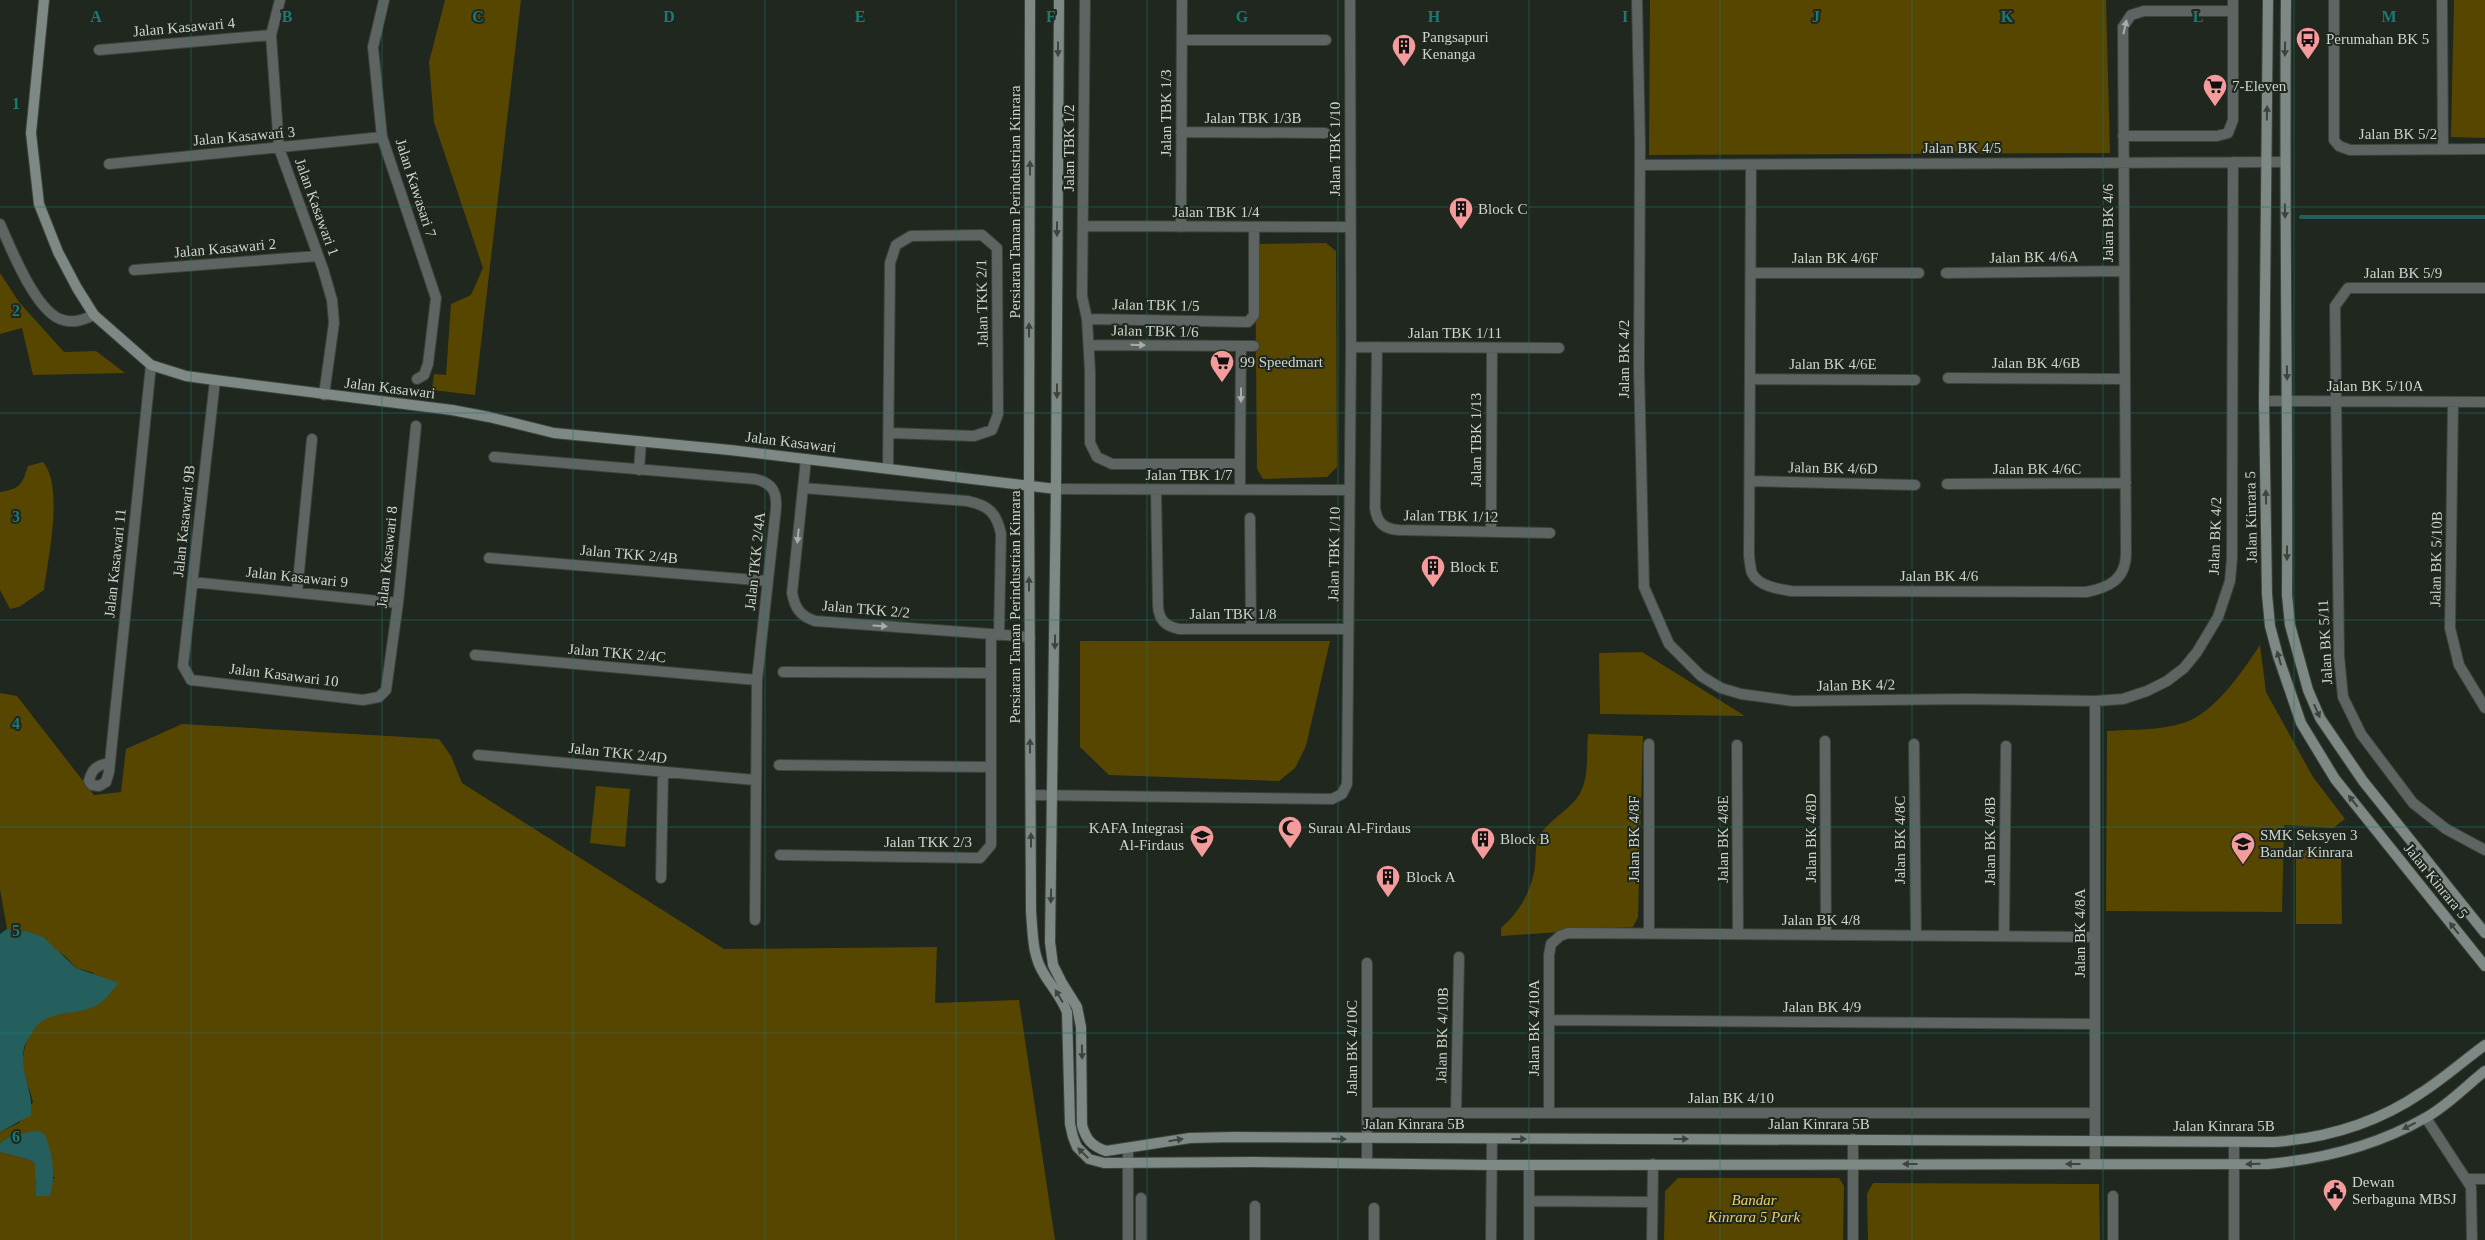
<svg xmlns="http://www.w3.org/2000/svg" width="2485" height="1240" viewBox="0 0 2485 1240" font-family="Georgia,serif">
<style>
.green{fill:#564600}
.water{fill:#245f5d}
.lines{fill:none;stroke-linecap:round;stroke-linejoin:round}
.stream{stroke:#245f5d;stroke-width:4}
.street-casing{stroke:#3b433b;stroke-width:12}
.secondary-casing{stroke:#3b433b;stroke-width:12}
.street{stroke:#5e6461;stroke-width:10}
.secondary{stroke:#7e8884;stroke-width:10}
.oneway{fill:#a7ada8}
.oneway2{fill:#3c443d}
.grid{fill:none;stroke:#197b73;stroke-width:1;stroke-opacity:0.55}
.labels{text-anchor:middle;stroke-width:4;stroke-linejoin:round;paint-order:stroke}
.street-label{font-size:15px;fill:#ced4ce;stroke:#1f271f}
.poi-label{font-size:15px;fill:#ced4ce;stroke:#1f271f;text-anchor:start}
.park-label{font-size:15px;font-style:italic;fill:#edce63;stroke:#1f271f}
.grid-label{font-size:16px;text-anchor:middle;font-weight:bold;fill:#197b73;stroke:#1f271f;stroke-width:4;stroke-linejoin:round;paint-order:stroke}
</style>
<rect width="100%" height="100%" fill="#1f271f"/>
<path class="green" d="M445,0h76l-46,395 -43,-5 2,-16 12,1 5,-71 20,-9 12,-27 -49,-146 -5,-60z
M1650,0h456l4,153 -461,2z
M2454,0h31v138l-34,-1z
M1326,243l10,8 1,216 -10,10 -64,2 -6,-10 -2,-225z
M0,273l19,29 45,50 32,-1 29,22 -92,2 -11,-47 -22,6z
M43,462c21,24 5,97 1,128l-25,17 -9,2 -10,-19v-98c20,-3 22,-7 28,-26z
M1080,641h250l-24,105 -11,22 -16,13 -170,-6 -29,-28z
M2260,645l6,47 47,85 32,42 -12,9 -49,-3 -2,87 -176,-1 1,-180c25,-2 52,0 76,-8 31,-9 59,-51 77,-78z
M1642,652l103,64 -145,-2 -1,-61z
M0,693l17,3 77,99 27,-3 5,-43 56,-25 257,15 12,17 11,27 262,166 213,-2 -2,56 84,-3 36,240h-1055v-88l28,7 7,5 2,8 -2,13 20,-7 -45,-42 -10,7v-11l19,-9 14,-21c-3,-12 -9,-25 -10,-37 -1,-15 7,-40 22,-47 27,-12 49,-1 69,-30l-23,-16 -15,-4 -11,-12 -40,-25 -18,-2 -7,-40z
M1588,734l55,2 -5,181 -5,10 -132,9v-8c18,-16 31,-37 34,-62 1,-9 0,-19 3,-27 8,-17 28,-27 39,-41 13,-17 9,-44 11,-64z
M596,786l34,3 -5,58 -35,-4z
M2296,850h45l1,74h-46z
M1678,1178h161l5,8 -1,54h-179l1,-49z
M1873,1183l226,1 1,56h-232l-1,-46z"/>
<path class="water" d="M7,929l18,2 18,6 33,31 43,15c-8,8 -13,18 -24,23 -23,11 -50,2 -64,28 -2,4 -6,9 -7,14 -5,23 10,44 7,67l-31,17v-198z
M35,1131l9,2c9,21 12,41 6,63h-14l-1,-32 -7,-5 -28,-7v-9l10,-7z"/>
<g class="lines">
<path class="stream" d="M2301,217h184"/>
<defs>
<path id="street" d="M280,0l-9,35 8,113 44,121 9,31 2,23 -10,72
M384,0l-11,47 9,90 54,161 -8,66 -4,11 -7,4
M1085,0l-3,296 5,23 161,3 6,-7v-88
M1637,0l3,144 -1,224 5,219 25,57 32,32 20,12 20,6 52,7 173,-2 129,2 28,-2 24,-8 20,-10 17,-13 13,-16 21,-35 12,-36 2,-23 1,-396
M2334,0v140l5,6 11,4 135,-1
M2442,0l1,149
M1182,40h144
M99,50l172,-15
M1181,132l144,1
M2123,136h94l11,-3 5,-13v-120
M109,164l273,-27
M1640,165l644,-3
M1751,165l-2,391c1,5 1,12 3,17 6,13 26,16 39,18l295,1c22,-4 39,-12 40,-37l-3,-528 8,-12 13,-4h89
M0,224c11,25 35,85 60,95 13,5 23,1 34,-4
M1083,226l266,1
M1181,227l1,-227
M134,270l184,-14
M1751,273h168
M1946,273l177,-2
M2485,288h-137l-13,18 4,350 4,41 18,37 52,69 33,26 39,21
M1087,319l3,52v72l7,14 15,7h128l1,-118
M1089,345l165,1
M1351,347l208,1
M1377,347l-2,161c2,15 9,21 24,22l151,3
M1948,378l176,1
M1750,379l165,1
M215,380l-32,286 8,14 172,20 16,-3 7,-7 12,-87 18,-177
M2264,401l221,1
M2453,402l-3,226 9,37 26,43
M494,457l261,22c17,4 22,12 21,29l-19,172 -2,240
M806,459l-14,134c3,15 8,23 23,28l215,16
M1240,464v26
M888,468l2,-205 6,-18 15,-9 71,-1 15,13 1,166 -6,16 -18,6 -84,-3
M639,470l2,-28
M1750,481l165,4
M1947,484l179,-1
M803,488l164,13c21,4 30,12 34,33l-2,101
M1056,489l293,1
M1156,490l2,116c1,14 7,20 21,23h169
M1250,518l1,111
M1491,532l1,-184
M489,558l278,23
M192,582l206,21
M297,592l15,-153
M475,655l282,25
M783,672l208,1
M2095,701v463
M1825,741l1,194
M1649,744v190
M1914,744l2,191
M1737,745l1,189
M478,755l277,25
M108,763c-12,3 -16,6 -19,18l3,4 7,1 7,-4 3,-10 42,-407
M779,765l212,2
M1031,795l301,4 10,-5 5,-10 4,-437 -1,-347
M780,855l200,3 11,-13v-211
M661,878l2,-105
M2004,936l2,-190
M1367,963v200
M1549,1020l546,4
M1367,1113h728
M1456,1113l3,-156
M1549,1113v-158l2,-11 9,-8 8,-3 527,4
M2426,1118l45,69 1,53
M2234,1142v98
M2467,1179h18
M2113,1196v44
M1529,1201l123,1
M1128,1240v-92
M1141,1240v-42
M1255,1240v-34
M1374,1240v-32
M1491,1240l1,-101
M1529,1240v-75
M1652,1240l1,-76
M1853,1240v-101"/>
<path id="secondary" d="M44,0l-13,133 8,71 19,48 19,36 17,27 57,50 35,11 29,4 237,30 37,7 65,16 176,17 326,39
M1030,0l-1,484 2,428c2,22 1,43 13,62 8,13 17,23 23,38l3,112 3,13 4,10 12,12 15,4 150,-1 238,3 776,-1c56,-5 108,-18 157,-46 21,-11 41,-32 60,-47
M1059,0l-3,489 -6,453 3,23 9,18 15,24 4,20 1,98c4,15 10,21 24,26l84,-13 44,-1 1040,5c52,-4 103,-19 147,-49 22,-14 42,-32 64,-48
M2268,0l-4,401 3,193 3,32 8,30 23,67 34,56 150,187
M2286,0c-2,198 2,397 1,595l3,30 18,65 12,28 43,63 122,152"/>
</defs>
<use href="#street" class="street-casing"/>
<use href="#secondary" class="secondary-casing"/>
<use href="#street" class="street"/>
<use href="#secondary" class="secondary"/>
</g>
<defs><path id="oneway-solid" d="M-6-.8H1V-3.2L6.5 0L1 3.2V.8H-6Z" transform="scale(1.25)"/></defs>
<g class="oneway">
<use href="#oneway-solid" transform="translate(2125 27) rotate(-77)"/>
<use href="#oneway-solid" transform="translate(1138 345) rotate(1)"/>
<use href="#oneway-solid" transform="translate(1241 395) rotate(90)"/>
<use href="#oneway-solid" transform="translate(798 536) rotate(96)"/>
<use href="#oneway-solid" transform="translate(880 626) rotate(4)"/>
</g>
<g class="oneway2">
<use href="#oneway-solid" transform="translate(1058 49) rotate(90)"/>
<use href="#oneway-solid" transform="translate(2285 49) rotate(91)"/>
<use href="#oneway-solid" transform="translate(2267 113) rotate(-89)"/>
<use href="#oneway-solid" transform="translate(1030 168) rotate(-90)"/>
<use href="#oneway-solid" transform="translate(2285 211) rotate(89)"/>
<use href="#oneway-solid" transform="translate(1057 229) rotate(90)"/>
<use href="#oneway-solid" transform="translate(1029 330) rotate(-90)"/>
<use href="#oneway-solid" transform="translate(2287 373) rotate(89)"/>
<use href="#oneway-solid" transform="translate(1057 391) rotate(90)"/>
<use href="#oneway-solid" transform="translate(2266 497) rotate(-91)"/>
<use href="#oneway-solid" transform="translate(2287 553) rotate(90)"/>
<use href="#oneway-solid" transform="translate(1029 584) rotate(-90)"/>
<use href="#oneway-solid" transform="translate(1055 642) rotate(91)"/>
<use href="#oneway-solid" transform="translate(2279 658) rotate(-106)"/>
<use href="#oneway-solid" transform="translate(2317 711) rotate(66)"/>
<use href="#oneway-solid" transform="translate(1030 746) rotate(-90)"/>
<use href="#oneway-solid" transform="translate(2353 801) rotate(-129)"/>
<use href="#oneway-solid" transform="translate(1031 840) rotate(-90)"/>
<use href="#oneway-solid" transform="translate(1051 896) rotate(91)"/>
<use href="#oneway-solid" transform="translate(2454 928) rotate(-129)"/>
<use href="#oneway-solid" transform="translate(1059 996) rotate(-121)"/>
<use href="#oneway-solid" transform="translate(1082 1052) rotate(89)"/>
<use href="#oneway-solid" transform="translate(2409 1126) rotate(154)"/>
<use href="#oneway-solid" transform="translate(1339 1139) rotate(1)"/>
<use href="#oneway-solid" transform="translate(1519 1139)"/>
<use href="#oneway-solid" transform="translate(1681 1139)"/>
<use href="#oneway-solid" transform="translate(1176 1140) rotate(-9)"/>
<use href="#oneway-solid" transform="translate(1083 1153) rotate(-136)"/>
<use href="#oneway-solid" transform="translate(1910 1164) rotate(-180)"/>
<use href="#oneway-solid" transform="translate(2073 1164) rotate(-180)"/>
<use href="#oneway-solid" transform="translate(2253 1164) rotate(179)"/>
</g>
<path class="grid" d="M191,0v1240M382,0v1240M573,0v1240M765,0v1240M956,0v1240M1147,0v1240M1338,0v1240M1529,0v1240M1720,0v1240M1912,0v1240M2103,0v1240M2294,0v1240M0,207h2485M0,413h2485M0,620h2485M0,827h2485M0,1033h2485"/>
<defs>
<symbol id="bus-pin" viewBox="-11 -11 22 30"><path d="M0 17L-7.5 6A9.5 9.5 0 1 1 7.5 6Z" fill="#f59b9c" stroke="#1f271f"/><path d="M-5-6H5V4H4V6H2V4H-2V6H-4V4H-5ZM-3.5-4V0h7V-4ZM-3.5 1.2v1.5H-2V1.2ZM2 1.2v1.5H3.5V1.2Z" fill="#111"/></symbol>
<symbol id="building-pin" viewBox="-11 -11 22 30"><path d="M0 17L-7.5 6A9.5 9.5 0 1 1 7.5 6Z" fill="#f59b9c" stroke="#1f271f"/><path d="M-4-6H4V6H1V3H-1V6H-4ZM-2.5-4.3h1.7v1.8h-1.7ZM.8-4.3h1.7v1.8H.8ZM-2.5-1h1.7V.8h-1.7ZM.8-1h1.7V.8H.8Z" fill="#111"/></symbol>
<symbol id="supermarket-pin" viewBox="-11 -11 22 30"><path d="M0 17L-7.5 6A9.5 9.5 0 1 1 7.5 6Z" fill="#f59b9c" stroke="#1f271f"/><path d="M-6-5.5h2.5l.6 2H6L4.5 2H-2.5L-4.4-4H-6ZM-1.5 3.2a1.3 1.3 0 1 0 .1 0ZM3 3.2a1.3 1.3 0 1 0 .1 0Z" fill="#111"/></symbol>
<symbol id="mosque-pin" viewBox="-11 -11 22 30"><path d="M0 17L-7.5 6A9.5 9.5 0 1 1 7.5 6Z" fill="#f59b9c" stroke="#1f271f"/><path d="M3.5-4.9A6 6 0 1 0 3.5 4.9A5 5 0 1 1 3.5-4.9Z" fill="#111"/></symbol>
<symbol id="school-pin" viewBox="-11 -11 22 30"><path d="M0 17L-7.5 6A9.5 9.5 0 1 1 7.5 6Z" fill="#f59b9c" stroke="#1f271f"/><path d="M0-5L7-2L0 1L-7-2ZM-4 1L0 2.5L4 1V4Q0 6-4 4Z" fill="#111"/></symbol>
<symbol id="civic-pin" viewBox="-11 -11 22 30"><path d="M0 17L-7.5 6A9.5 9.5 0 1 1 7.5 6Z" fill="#f59b9c" stroke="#1f271f"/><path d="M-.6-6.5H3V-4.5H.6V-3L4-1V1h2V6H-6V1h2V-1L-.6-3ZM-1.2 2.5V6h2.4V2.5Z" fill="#111"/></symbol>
</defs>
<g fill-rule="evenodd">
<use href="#bus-pin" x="2294" y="25" width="28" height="38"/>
<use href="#building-pin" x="1390" y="32" width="28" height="38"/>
<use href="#supermarket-pin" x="2201" y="72" width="28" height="38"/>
<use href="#building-pin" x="1447" y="195" width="28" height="38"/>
<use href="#supermarket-pin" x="1208" y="348" width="28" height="38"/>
<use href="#building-pin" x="1419" y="553" width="28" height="38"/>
<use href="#mosque-pin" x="1276" y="814" width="28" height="38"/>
<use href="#school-pin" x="1188" y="823" width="28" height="38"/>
<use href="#building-pin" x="1469" y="825" width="28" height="38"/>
<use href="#school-pin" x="2229" y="830" width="28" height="38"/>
<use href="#building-pin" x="1374" y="863" width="28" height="38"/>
<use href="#civic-pin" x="2321" y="1177" width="28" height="38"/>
</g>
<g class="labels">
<g class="street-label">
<text transform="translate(184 27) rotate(-5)" y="5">Jalan Kasawari 4</text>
<text transform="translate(1166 113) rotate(-90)" y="5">Jalan TBK 1/3</text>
<text x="1253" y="123">Jalan TBK 1/3B</text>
<text x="2398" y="139">Jalan BK 5/2</text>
<text transform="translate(244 136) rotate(-5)" y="5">Jalan Kasawari 3</text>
<text transform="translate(1069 148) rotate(-90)" y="5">Jalan TBK 1/2</text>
<text x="1962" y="153">Jalan BK 4/5</text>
<text transform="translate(1335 149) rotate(-90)" y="5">Jalan TBK 1/10</text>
<text transform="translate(416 188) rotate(72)" y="5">Jalan Kawasari 7</text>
<text transform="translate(1015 202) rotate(-90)" y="5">Persiaran Taman Perindustrian Kinrara</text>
<text transform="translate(317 207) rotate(70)" y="5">Jalan Kasawari 1</text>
<text x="1216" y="217">Jalan TBK 1/4</text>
<text transform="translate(2108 223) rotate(-90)" y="5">Jalan BK 4/6</text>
<text transform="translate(225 248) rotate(-5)" y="5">Jalan Kasawari 2</text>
<text transform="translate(2034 257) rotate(-1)" y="5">Jalan BK 4/6A</text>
<text x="1835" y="263">Jalan BK 4/6F</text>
<text x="2403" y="278">Jalan BK 5/9</text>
<text transform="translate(982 303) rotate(-91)" y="5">Jalan TKK 2/1</text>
<text transform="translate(1156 305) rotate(1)" y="5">Jalan TBK 1/5</text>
<text transform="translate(1155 331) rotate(1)" y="5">Jalan TBK 1/6</text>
<text x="1455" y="338">Jalan TBK 1/11</text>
<text transform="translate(1624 359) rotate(-90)" y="5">Jalan BK 4/2</text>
<text x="2036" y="368">Jalan BK 4/6B</text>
<text x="1833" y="369">Jalan BK 4/6E</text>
<text x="2375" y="391">Jalan BK 5/10A</text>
<text transform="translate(390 388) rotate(7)" y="5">Jalan Kasawari</text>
<text transform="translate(1476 440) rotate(-90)" y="5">Jalan TBK 1/13</text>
<text transform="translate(791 442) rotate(7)" y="5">Jalan Kasawari</text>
<text transform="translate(1833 468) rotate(1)" y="5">Jalan BK 4/6D</text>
<text x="2037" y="474">Jalan BK 4/6C</text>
<text x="1189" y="480">Jalan TBK 1/7</text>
<text transform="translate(1451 516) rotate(1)" y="5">Jalan TBK 1/12</text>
<text transform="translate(2251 517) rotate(-91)" y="5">Jalan Kinrara 5</text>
<text transform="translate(184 521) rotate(-84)" y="5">Jalan Kasawari 9B</text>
<text transform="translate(2215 536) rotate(-88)" y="5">Jalan BK 4/2</text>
<text transform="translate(629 554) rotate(5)" y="5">Jalan TKK 2/4B</text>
<text transform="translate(1334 554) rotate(-89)" y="5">Jalan TBK 1/10</text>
<text transform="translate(387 557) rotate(-84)" y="5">Jalan Kasawari 8</text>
<text transform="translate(2436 559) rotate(-89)" y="5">Jalan BK 5/10B</text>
<text transform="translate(755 561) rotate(-84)" y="5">Jalan TKK 2/4A</text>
<text transform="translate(115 563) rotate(-84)" y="5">Jalan Kasawari 11</text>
<text x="1939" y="581">Jalan BK 4/6</text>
<text transform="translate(297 577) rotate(6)" y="5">Jalan Kasawari 9</text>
<text transform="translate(1015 607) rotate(-90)" y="5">Persiaran Taman Perindustrian Kinrara</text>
<text transform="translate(866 609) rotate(5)" y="5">Jalan TKK 2/2</text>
<text x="1233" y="619">Jalan TBK 1/8</text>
<text transform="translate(2325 642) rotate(-93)" y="5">Jalan BK 5/11</text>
<text transform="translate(617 653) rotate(5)" y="5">Jalan TKK 2/4C</text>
<text transform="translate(284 675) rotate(7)" y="5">Jalan Kasawari 10</text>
<text transform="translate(1856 685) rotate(-1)" y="5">Jalan BK 4/2</text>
<text transform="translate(618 753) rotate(6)" y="5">Jalan TKK 2/4D</text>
<text transform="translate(1811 838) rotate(-90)" y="5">Jalan BK 4/8D</text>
<text transform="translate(1634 839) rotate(-90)" y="5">Jalan BK 4/8F</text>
<text transform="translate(1723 839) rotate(-90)" y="5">Jalan BK 4/8E</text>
<text transform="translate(1900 840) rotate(-90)" y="5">Jalan BK 4/8C</text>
<text transform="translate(1990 841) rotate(-90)" y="5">Jalan BK 4/8B</text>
<text x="928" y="847">Jalan TKK 2/3</text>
<text transform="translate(2436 881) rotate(51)" y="5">Jalan Kinrara 5</text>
<text x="1821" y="925">Jalan BK 4/8</text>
<text transform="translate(2080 933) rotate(-90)" y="5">Jalan BK 4/8A</text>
<text x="1822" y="1012">Jalan BK 4/9</text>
<text transform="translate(1534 1028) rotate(-90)" y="5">Jalan BK 4/10A</text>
<text transform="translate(1442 1035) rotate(-89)" y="5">Jalan BK 4/10B</text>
<text transform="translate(1352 1048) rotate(-90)" y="5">Jalan BK 4/10C</text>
<text x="1731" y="1103">Jalan BK 4/10</text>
<text x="1414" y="1129">Jalan Kinrara 5B</text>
<text x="1819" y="1129">Jalan Kinrara 5B</text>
<text x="2224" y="1131">Jalan Kinrara 5B</text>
</g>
<g class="poi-label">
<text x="1422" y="42">Pangsapuri<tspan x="1422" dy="17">Kenanga</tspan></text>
<text x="2326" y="44">Perumahan BK 5</text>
<text x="2232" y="91">7-Eleven</text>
<text x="1478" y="214">Block C</text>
<text x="1240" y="367">99 Speedmart</text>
<text x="1450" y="572">Block E</text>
<text x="1184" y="833" text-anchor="end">KAFA Integrasi<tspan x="1184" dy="17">Al-Firdaus</tspan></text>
<text x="1308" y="833">Surau Al-Firdaus</text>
<text x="2260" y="840">SMK Seksyen 3<tspan x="2260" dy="17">Bandar Kinrara</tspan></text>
<text x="1500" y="844">Block B</text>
<text x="1406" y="882">Block A</text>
<text x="2352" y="1187">Dewan<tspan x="2352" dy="17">Serbaguna MBSJ</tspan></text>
</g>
<g class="park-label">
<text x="1754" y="1205">Bandar<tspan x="1754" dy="17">Kinrara 5 Park</tspan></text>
</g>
</g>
<g class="grid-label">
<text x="96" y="22">A</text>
<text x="287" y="22">B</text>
<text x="478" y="22">C</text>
<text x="669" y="22">D</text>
<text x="860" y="22">E</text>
<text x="1051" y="22">F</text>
<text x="1242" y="22">G</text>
<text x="1434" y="22">H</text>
<text x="1625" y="22">I</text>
<text x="1816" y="22">J</text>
<text x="2007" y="22">K</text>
<text x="2198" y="22">L</text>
<text x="2389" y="22">M</text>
<text x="16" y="109">1</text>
<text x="16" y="316">2</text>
<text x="16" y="522">3</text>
<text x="16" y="729">4</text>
<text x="16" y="936">5</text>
<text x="16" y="1142">6</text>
</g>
</svg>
